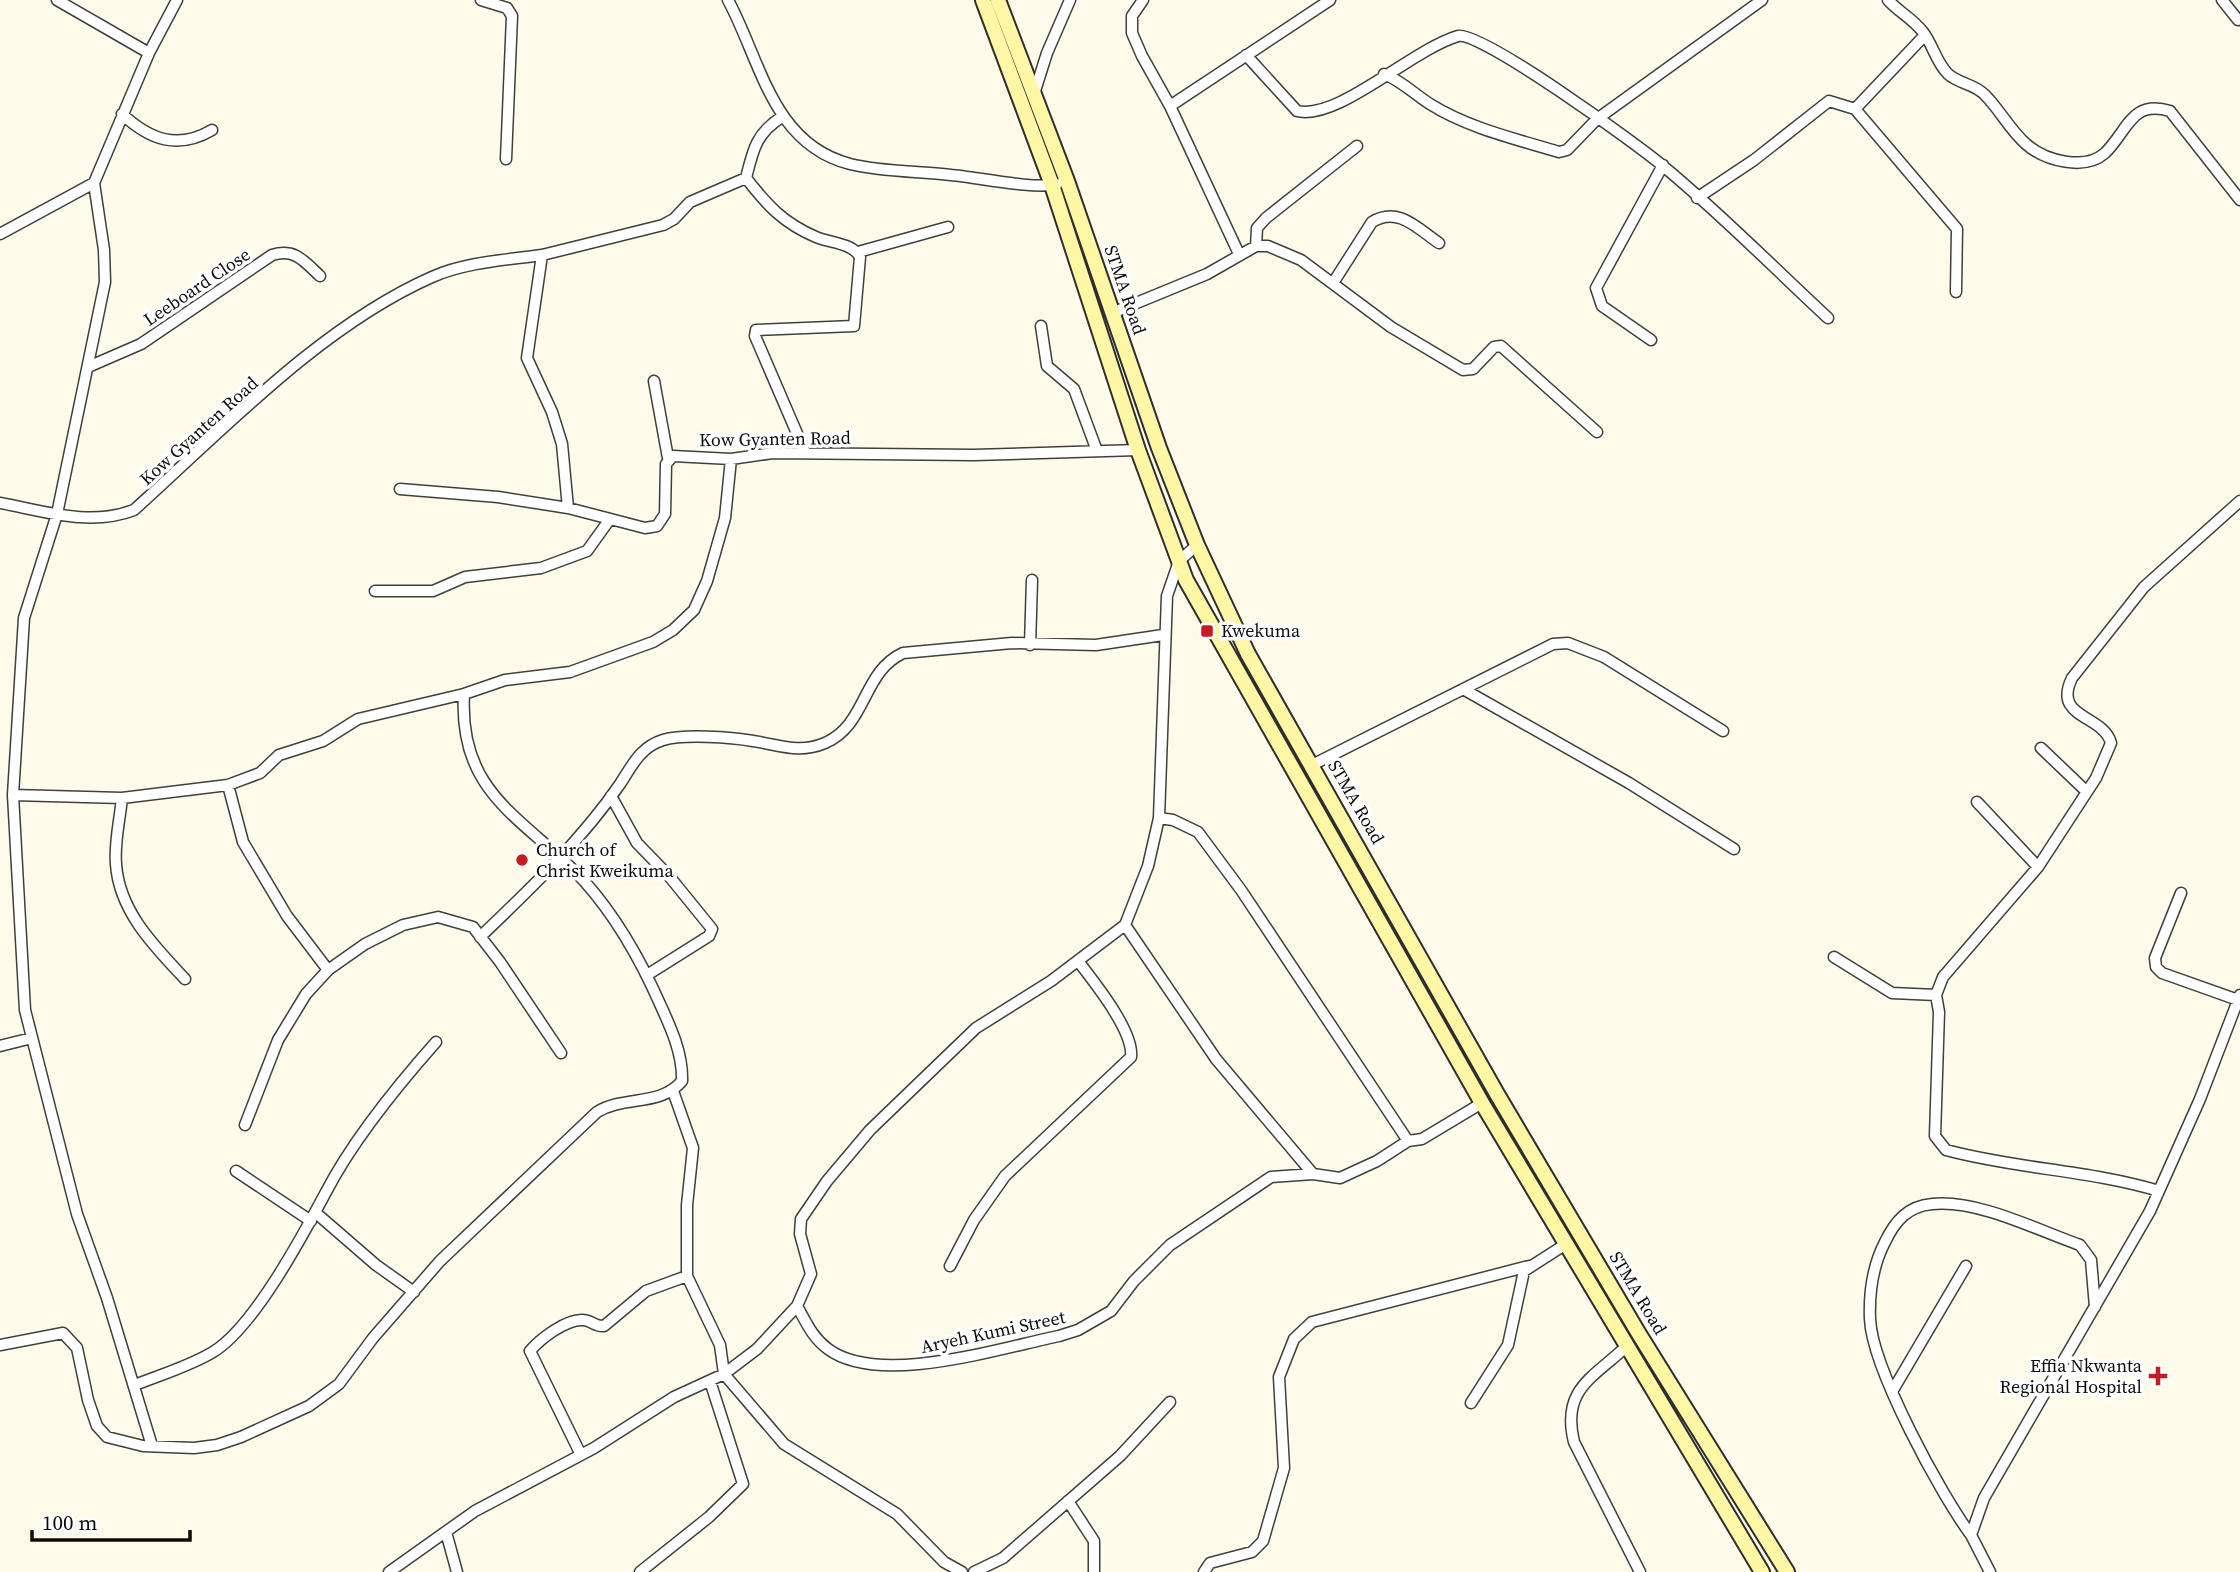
<svg xmlns="http://www.w3.org/2000/svg" width="2240" height="1572" viewBox="0 0 2240 1572" font-family="'Source Serif 4',serif">
<style>
.lines{fill:none;stroke-linecap:round;stroke-linejoin:round}
.street-casing{stroke:#3f3f3f;stroke-width:13}
.secondary-casing{stroke:#2e2e2e;stroke-width:18}
.street{stroke:#fff;stroke-width:10}
.secondary{stroke:#fff6a6;stroke-width:14}
.poi-dot{fill:#c51b22;stroke:#fff;stroke-width:2.5}
.labels{text-anchor:middle;stroke-width:7;stroke-linejoin:round;paint-order:stroke}
.street-label{font-size:18px;fill:#0c0c0c;stroke:#fff}
.poi-label{font-size:18px;fill:#0c0c0c;stroke:#fff;text-anchor:start}
</style>
<rect width="100%" height="100%" fill="#fffbeb"/>
<g class="lines">
<defs>
<path id="street" d="M57,0l92,53 28,-53
M481,0l26,8 5,8 -6,143
M728,0c33,61 44,144 122,164 32,8 68,7 101,11 25,2 84,15 106,9
M1143,0l-11,16v17l10,23 28,50 69,148
M1888,0c11,12 25,19 35,32 10,13 13,30 25,42 11,10 27,10 37,21 15,15 25,35 41,49 19,17 59,27 79,9 23,-22 26,-54 65,-42l70,89
M2222,0l16,20
M149,53l-55,130 10,67 1,32 -48,232 -33,104 -11,177 12,215 52,204 30,84 45,148
M1246,55l51,56c41,10 114,-61 161,-75 22,-6 180,109 205,130 57,47 110,101 165,152
M1384,74c18,7 30,20 46,30 38,24 86,35 129,48l8,-2 30,-31 165,-119
M1035,91l12,-38 23,-53
M1170,106l160,-106
M1855,109l70,-74
M122,114c28,26 56,36 90,16
M746,178c21,27 37,45 70,59 14,6 37,6 44,20l-6,69 -98,4 -1,6 50,116
M1697,198l57,-38 75,-59 26,8 102,120 -1,63
M0,234l94,-51
M1256,246l1,-18 9,-10 91,-72
M858,252l90,-25
M542,255l121,-30 11,-6 16,-17 56,-24c7,-28 10,-45 36,-61
M1333,283l39,-61c26,-16 45,6 67,21
M1112,313l95,-39 49,-28h12l33,14 90,67 72,43 10,-1 21,-22 7,-1 96,86
M1041,326l6,40 27,23 23,62
M1651,340l-49,-34 -6,-18 67,-123
M88,367l53,-23 131,-89c23,-7 32,6 48,21
M654,381l14,77
M400,489l98,8 70,11
M0,503c44,8 90,24 134,7 90,-81 187,-184 298,-233 34,-15 74,-17 110,-22l-15,103 25,54 10,32 6,64 77,20 12,-2 8,-12 1,-50 7,-8 58,3 42,-6 201,2 164,-5
M1197,545l-18,16 -12,35 -8,222 14,2 25,12 43,58 167,251
M375,591h58l32,-14 76,-9 46,-17 23,-32
M1030,645l2,-65
M1463,689l166,94 105,66
M2041,748l46,44
M1312,765l241,-121 15,-1 36,14 119,74
M228,785l15,57 44,74 41,54
M13,795l109,3 106,-13 32,-12 19,-18 44,-14 35,-22 106,-25 41,-14 65,-8 83,-30 20,-12 21,-20 13,-29 18,-63 6,-59
M611,796l26,47 32,33 43,53 -3,7 -62,39
M122,798c-2,21 -8,45 -6,66 3,47 38,82 69,115
M1977,802l61,65
M1159,818l-11,48 -23,59 91,134 97,115
M2181,893l-26,65 1,9 6,6 76,27
M480,937c49,-47 101,-96 140,-153 12,-18 20,-37 43,-44 20,-6 68,-3 90,1 27,4 46,13 72,2 42,-18 37,-71 78,-90l109,-10 84,2 67,-10
M1834,957l58,36 44,2
M0,1046l32,-8
M673,1091l20,57 -6,57v71
M245,1125l33,-85 28,-46 22,-24 37,-26 38,-19 35,-8 35,10 27,35 61,91
M236,1171l75,50
M2159,1191c-70,-21 -143,-22 -213,-41l-11,-14 4,-124 -3,-17 7,-18 95,-110 58,-89 15,-35c-8,-29 -59,-24 -39,-65l72,-91 96,-86
M316,1213l60,52 38,27
M950,1266l24,-46 31,-44 126,-119c3,-26 -37,-75 -53,-96
M797,1306c9,16 15,31 31,43 51,38 172,-1 231,-13l19,-6 33,-19 23,-30 36,-36 101,-68 42,-3 27,4 37,-17 31,-20 14,-2 60,-36
M0,1345l63,-12 14,15 11,52 9,26 10,11 36,9 51,2 23,-3 24,-8 68,-31 30,-22 34,-46 67,-77 157,-149c28,-17 63,-5 85,-31 1,-27 -11,-53 -22,-77 -19,-43 -43,-86 -75,-122 -59,-64 -127,-86 -121,-188
M1628,1345c-35,33 -67,44 -54,97l66,130
M135,1385c25,-10 55,-19 78,-33 41,-25 90,-117 113,-160 27,-52 71,-106 110,-150
M1893,1390l73,-124
M1471,1403l37,-58 16,-74 42,-27
M581,1455l-51,-104c10,-12 36,-32 53,-31 8,0 12,7 21,6l42,-35 41,-15 33,69 4,29 60,70 113,70 47,48 18,10
M1068,1501l26,40v31
M446,1532l11,40
M1971,1535c-30,-40 -99,-167 -101,-216 -1,-26 3,-54 15,-77 10,-21 23,-36 47,-38 45,-5 105,26 148,41l11,15 4,47
M389,1572l86,-61 119,-63 80,-51 50,-23 33,-25 40,-43 14,-32 -11,-40 1,-15 26,-38 43,-51 106,-102 75,-47 74,-56
M640,1572l69,-55 34,-33 -33,-103
M974,1572l29,-14 117,-102 50,-54
M1204,1572l6,-9 42,-11 11,-11 21,-73 -5,-91 15,-38 18,-17 217,-56
M1990,1572l-19,-37 13,-37 166,-287 50,-112 40,-104"/>
<path id="secondary" d="M983,0l69,185 86,265 48,130 296,523 280,469
M998,0l69,181 92,267 38,97 51,109 249,440 142,240 148,238"/>
</defs>
<use href="#street" class="street-casing"/>
<use href="#secondary" class="secondary-casing"/>
<use href="#street" class="street"/>
<use href="#secondary" class="secondary"/>
</g>
<g class="poi-dot">
<rect x="1200" y="624" width="14" height="14" rx="3.5"/>
<circle cx="522" cy="860" r="7"/>
<path d="M2154.5 1365.5h7v7h7v7h-7v7h-7v-7h-7v-7h7z"/>
</g>
<g class="labels">
<g class="street-label">
<text transform="translate(197 287) rotate(-34)" y="6">Leeboard Close</text>
<text transform="translate(1125 290) rotate(71)" y="6">STMA Road</text>
<text transform="translate(199 431) rotate(-42)" y="6">Kow Gyanten Road</text>
<text transform="translate(775 439) rotate(-1)" y="6">Kow Gyanten Road</text>
<text transform="translate(1356 802) rotate(60)" y="6">STMA Road</text>
<text transform="translate(1638 1293) rotate(59)" y="6">STMA Road</text>
<text transform="translate(993 1332) rotate(-12)" y="6">Aryeh Kumi Street</text>
</g>
<g class="poi-label">
<text x="1221" y="637">Kwekuma</text>
<text x="536" y="856">Church of<tspan x="536" dy="21">Christ Kweikuma</tspan></text>
<text x="2142" y="1372" text-anchor="end">Effia Nkwanta<tspan x="2142" dy="21">Regional Hospital</tspan></text>
</g>
</g>
<path d="M32 1530v10h158v-10" fill="none" stroke="#0c0c0c" stroke-width="3.5"/>
<text x="42" y="1530" font-size="21" fill="#0c0c0c" stroke="#ffffff" stroke-width="5" paint-order="stroke">100 m</text>
</svg>
